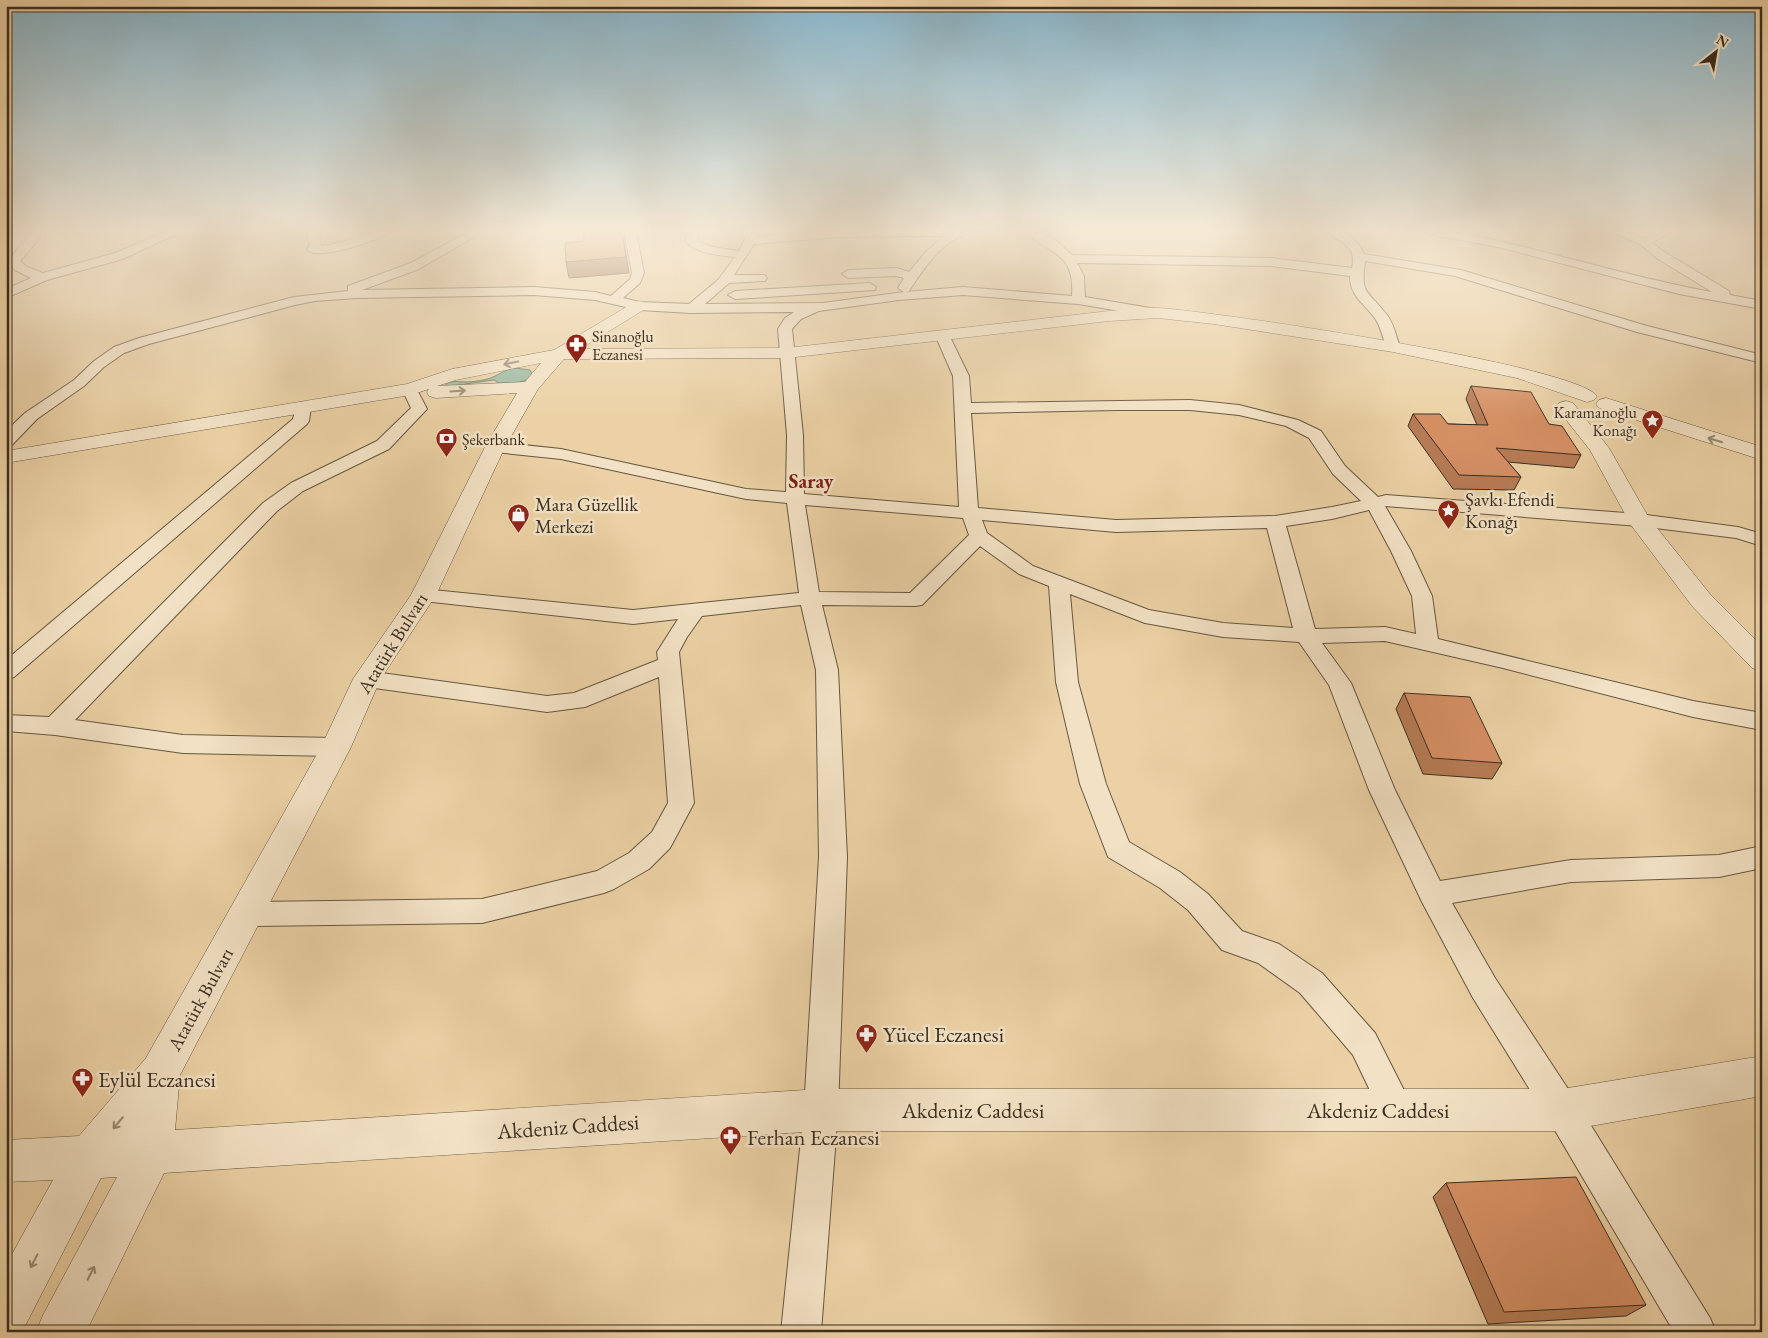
<svg xmlns="http://www.w3.org/2000/svg" width="1768" height="1338" viewBox="0 0 1768 1338" font-family="'EB Garamond',serif">
<style>
.water{fill:#99b8a1;stroke:#73816d}
.lines{fill:none;stroke-linecap:round;stroke-linejoin:round}
.minor-casing{stroke:#675741;stroke-width:2}
.tertiary-casing{stroke:#675741;stroke-width:1}
.minor{fill:#f2e1c4;fill-rule:evenodd}
.tertiary{fill:#f2e1c4;fill-rule:evenodd}
.wall{fill:#b67b55;stroke:#3b2e20}
.shaded-wall{fill:#946445;stroke:#3b2e20}
.building{fill:#d48f63;stroke:#3b2e20}
.oneway{stroke:#968872}
.labels{text-anchor:middle;stroke-width:5;stroke-linejoin:round;paint-order:stroke}
.far-poi-label{font-size:16px;fill:#3b2e20;stroke:#f2e1c4;text-anchor:start}
.poi-label{font-size:19px;fill:#3b2e20;stroke:#f2e1c4;text-anchor:start}
.street-label{font-size:19px;fill:#3b2e20;stroke:#f2e1c4}
.far-district-label{font-size:20px;font-weight:bold;fill:#7a1f14;stroke:#f2e1c4}
.near-poi-label{font-size:22px;fill:#3b2e20;stroke:#f2e1c4;text-anchor:start}
.near-street-label{font-size:22px;fill:#3b2e20;stroke:#f2e1c4}
</style>
<rect width="100%" height="100%" fill="#ebd1a5"/>
<filter id="stains"><feTurbulence type="fractalNoise" baseFrequency=".004" numOctaves="4"/><feColorMatrix values="0 0 0 0 .2 0 0 0 0 .09 0 0 0 0 .02 0 0 0 .5 -.17"/></filter>
<radialGradient id="worn" r=".72"><stop offset=".6" stop-color="#630" stop-opacity="0"/><stop offset="1" stop-color="#630" stop-opacity=".3"/></radialGradient>
<path class="water" d="M515,368l15,2 2,4 -3,5 -8,3 -21,2 -6,-4 -29,4 -2,3h-20c7,-8 14,-5 22,-5 7,0 22,-2 28,-5 9,-4 11,-7 22,-9z"/>
<g class="lines">
<defs>
<path id="minor" d="M28,231h12l-1,8 -19,22 7,6 16,6 72,-20 52,-22h16l-60,28 -76,21 -41,18v-9l25,-11 -16,-8 -7,-9 19,-23z
M309,231h12l-2,6 2,9c26,-2 43,-15 69,-15 -10,10 -73,30 -83,19l3,-6 -3,-7z
M470,231h14l-65,38 -57,21 172,-3 61,5 16,4 19,-17 2,-6 -8,-42h12l8,42 -4,10 -17,15 16,4 50,2 29,-24 17,-23c-16,-2 -40,-3 -50,-17l5,-9h11l-4,9 1,2 15,5 26,4 10,-20h11l-2,6 72,-6h138l-1,3c-27,9 -43,34 -58,57l-4,1 58,-5 109,9c3,-46 -23,-40 -47,-65 20,0 33,10 47,24l199,3 81,10c5,-24 -11,-23 -24,-37 17,0 29,7 36,23l97,16 186,56 115,29v8l-125,-31 -182,-56 -90,-15c-5,35 3,29 22,54 7,9 9,21 13,32l-2,3h-10l-2,-3c-3,-9 -5,-19 -10,-27 -10,-16 -26,-22 -26,-44l-79,-10 -194,-3 7,13 1,21 77,13 2,3 -2,3 -5,1 -79,-13 -115,-9 -64,5 -80,11 -18,8 -9,10 11,106 1,59 155,13 -6,-131 -17,-39 2,-3h10l2,3 19,39 2,27 219,-3 49,5 59,15 23,11 24,35 33,31 8,-2 253,19 99,13 24,7v12l-26,-8 -97,-12 -254,-20 26,45 21,45 6,43 255,62 69,12v17l-69,-13 -190,-49 -118,-27 -63,2 29,40 44,107 45,91 131,-21 148,-5 43,-9v22l-43,9 -148,5 -119,21 43,75 79,120 136,220 6,14h-42l-124,-210 -77,-124 -51,-96 -53,-112 -40,-105 -30,-43 -76,-5 -78,-14 -75,-29 8,88 28,102 23,58 51,30 28,22 34,37 37,13 43,29 53,60 39,77 -5,12 -12,5 -12,-5 -32,-67 -53,-62 -42,-30 -36,-13 -34,-40 -28,-22 -52,-31 -28,-73 -24,-102 -7,-96 -30,-12 -39,-28 -58,59 -7,1 -93,-1 16,65 9,187 -9,253 -17,222h-40l23,-222 15,-253 -3,-187 -15,-65 -99,11 -15,21 -8,15 15,151 -24,45 -21,21 -35,20 -10,4 -122,30 -235,3 -10,-3 -4,-9 4,-9 10,-3 235,-3 115,-28 32,-18 23,-21 16,-29 -9,-126 -74,30 -38,5 -180,-25 -8,-3 -3,-5 3,-5 8,-3 180,25 27,-3 84,-33 -1,-8 21,-33 -45,5 -210,-23 -7,-2 -3,-4 3,-4 7,-2 210,21 166,-17 -12,-90 -41,-4 -185,-40 -66,-7 -6,-1 -2,-4 2,-4 6,-1 66,7 185,40 40,3 1,-57 -9,-106 7,-11 9,-6 -103,1 -52,-3 -44,-10 -61,-5 -178,3 -41,3 -20,4 -146,39 -25,9 -20,14 -20,19 -47,33 -25,26 -6,1v-15l19,-18 49,-33 20,-19 20,-14 25,-9 155,-41 54,-6v-5l63,-23zM905,236h39l-18,16 -17,20 -12,-4 -49,2 -6,4 6,4 48,-2 8,2 -6,10 6,4 -81,11 -118,1 24,-21 36,-2 2,-3 -2,-3h-31l20,-31 74,-6zM1117,410h73l49,5 47,11 23,12 24,36 28,27 -29,6 -57,9 -159,4 -138,-12 -7,-95zM805,505l158,13 6,17 -59,58 -91,-1zM1369,510l22,41 21,45 4,38 -31,-7 -70,2 -29,-103 46,-7zM982,520l134,12 151,-4 26,100 -70,-5 -74,-13 -116,-44 -46,-33z
M1424,231c42,0 83,12 124,22 54,14 108,29 164,39l-54,-33 -18,-15 -30,-13h17l17,7 13,-7h15l-20,12 14,10 63,38 1,4 32,6v8l-83,-15 -181,-47 -69,-13z
M870,283l6,4 -1,3 -140,9 -7,-4 7,-4z
M410,384l5,2 12,23 -38,40 -86,42 -26,20 -202,209 108,15 153,3 9,3 3,6 -3,6 -9,3 -153,-3 -128,-18 -49,-4v-16l43,2 214,-214 28,-20 86,-42 34,-33 -9,-19 3,-3z
M303,402l6,2 2,3 -2,14 -2,3 -293,253 -8,3v-20l287,-241 4,-15z"/>
<path id="tertiary" d="M639,301l6,2 2,3 -2,3 -65,40 207,-1 322,-37c16,-1 33,-4 49,-3 55,3 417,57 439,88l-3,4 -7,2 -70,-24 -124,-26 -179,-28 -57,-6 -48,3 -322,37 -223,1 -26,30 -33,58 -69,148 -56,85 -29,67 -171,328 -5,55 646,-41h741l200,-33v40l-200,35h-741l-657,42 -78,159h-50l7,-17 74,-138 -16,1 -78,152 -17,2v-67l47,-85 -47,2v-42l73,-4 67,-78 175,-311 32,-68 58,-84 74,-148 32,-54 -81,5 -7,-2 -2,-4 2,-3 -19,6 -404,68v-12l401,-67 45,-15 102,-19 79,-47zM541,363l-16,19 -88,4 19,-6z
M1606,398l156,49v13l-163,-52 -3,-4 3,-4z
M1566,401l7,2 36,45 40,70 61,76 52,52v25l-10,-3 -60,-62 -61,-81 -41,-75 -34,-43 3,-4z"/>
</defs>
<use href="#minor" class="minor-casing"/>
<use href="#tertiary" class="tertiary-casing"/>
<use href="#minor" class="minor"/>
<use href="#tertiary" class="tertiary"/>
</g>
<path class="wall" d="M1471,386l78,38 32,31 -7,13 -66,-6 13,15 -7,13 -61,-1 -45,-63 5,-12 35,10 29,1 -11,-26z
M1404,693l98,70 -10,16 -69,-5 -27,-65z
M1446,1183l200,122 -20,11 -138,8 -55,-127z"/>
<path class="shaded-wall" d="M622,231l7,42 -60,5 -3,-16z"/>
<path class="building" d="M584,231h38l4,26 -60,5 -1,-19 19,-2z
M1471,386l60,6 18,32 13,2 19,29 -85,-7 25,29 -62,-2 -46,-61h27l8,10 40,1z
M1404,693l66,4 32,66 -70,-5z
M1576,1177l70,128 -142,7 -58,-129z"/>
<defs><path id="oneway-shaft" d="M-6 0H5M1.5-3L5.5 0L1.5 3" fill="none" stroke-width="1.6" stroke-linecap="round" stroke-linejoin="round" transform="scale(1.25)"/></defs>
<g class="oneway">
<use href="#oneway-shaft" transform="translate(511 363) rotate(169)"/>
<use href="#oneway-shaft" transform="translate(458 391) rotate(-4)"/>
<use href="#oneway-shaft" transform="translate(1715 440) rotate(-163)"/>
<use href="#oneway-shaft" transform="translate(118 1123) rotate(130)"/>
<use href="#oneway-shaft" transform="translate(34 1261) rotate(118)"/>
<use href="#oneway-shaft" transform="translate(91 1273) rotate(-63)"/>
</g>
<linearGradient id="sky" x2="0" y2="1"><stop stop-color="#88b6cc"/><stop offset="0.55" stop-color="#f6ead6"/><stop offset="1" stop-color="#f6ead6" stop-opacity="0"/></linearGradient>
<rect width="1768" height="419" fill="url(#sky)"/>
<defs>
<symbol id="pharmacy-pin" viewBox="-11 -11 22 30"><path d="M0 17L-7.5 6A9.5 9.5 0 1 1 7.5 6Z" fill="#8f2418" stroke="#f2e1c4"/><path d="M-2-6h4v4h4v4h-4v4h-4v-4h-4v-4h4Z" fill="#fff"/></symbol>
<symbol id="sight-pin" viewBox="-11 -11 22 30"><path d="M0 17L-7.5 6A9.5 9.5 0 1 1 7.5 6Z" fill="#8f2418" stroke="#f2e1c4"/><path d="M0-6L1.8-2.2L6-1.7L2.9 1.2L3.7 5.4L0 3.3L-3.7 5.4L-2.9 1.2L-6-1.7L-1.8-2.2Z" fill="#fff"/></symbol>
<symbol id="bank-pin" viewBox="-11 -11 22 30"><path d="M0 17L-7.5 6A9.5 9.5 0 1 1 7.5 6Z" fill="#8f2418" stroke="#f2e1c4"/><path d="M-6-4H6V4H-6ZM0-2.3a2.3 2.3 0 1 0 0 4.6a2.3 2.3 0 1 0 0-4.6Z" fill="#fff"/></symbol>
<symbol id="shop-pin" viewBox="-11 -11 22 30"><path d="M0 17L-7.5 6A9.5 9.5 0 1 1 7.5 6Z" fill="#8f2418" stroke="#f2e1c4"/><path d="M-5-2.5h2.3a2.7 3.5 0 0 1 5.4 0H5L5.5 6h-11ZM-1.5-2.5h3a1.5 2.3 0 0 0-3 0Z" fill="#fff"/></symbol>
</defs>
<g fill-rule="evenodd">
<use href="#pharmacy-pin" x="564" y="332" width="25" height="34"/>
<use href="#sight-pin" x="1640" y="408" width="25" height="34"/>
<use href="#bank-pin" x="434" y="426" width="25" height="34"/>
<use href="#sight-pin" x="1436" y="498" width="25" height="34"/>
<use href="#shop-pin" x="506" y="502" width="25" height="34"/>
<use href="#pharmacy-pin" x="854" y="1022" width="25" height="34"/>
<use href="#pharmacy-pin" x="70" y="1066" width="25" height="34"/>
<use href="#pharmacy-pin" x="718" y="1124" width="25" height="34"/>
</g>
<g class="labels">
<g class="far-poi-label">
<text x="592" y="342">Sinanoğlu<tspan x="592" dy="18">Eczanesi</tspan></text>
<text x="1637" y="418" text-anchor="end">Karamanoğlu<tspan x="1637" dy="18">Konağı</tspan></text>
<text x="462" y="445">Şekerbank</text>
</g>
<g class="poi-label">
<text x="1465" y="506">Şavkı Efendi<tspan x="1465" dy="22">Konağı</tspan></text>
<text x="535" y="511">Mara Güzellik<tspan x="535" dy="22">Merkezi</tspan></text>
</g>
<g class="street-label">
<text transform="translate(392 643) rotate(-58)" y="7">Atatürk Bulvarı</text>
<text transform="translate(200 999) rotate(-61)" y="7">Atatürk Bulvarı</text>
</g>
<g class="far-district-label">
<text x="811" y="488">Saray</text>
</g>
<g class="near-poi-label">
<text x="883" y="1042">Yücel Eczanesi</text>
<text x="98" y="1087">Eylül Eczanesi</text>
<text x="747" y="1145">Ferhan Eczanesi</text>
</g>
<g class="near-street-label">
<text x="973" y="1118">Akdeniz Caddesi</text>
<text x="1378" y="1118">Akdeniz Caddesi</text>
<text transform="translate(568 1126) rotate(-4)" y="8">Akdeniz Caddesi</text>
</g>
</g>
<rect width="1768" height="1338" fill="none" stroke="#ebd1a5" stroke-width="25"/>
<rect x="8" y="8" width="1753" height="1323" fill="none" stroke="#3b2e20" stroke-width="2.5"/>
<rect x="12" y="12" width="1743" height="1313" fill="none" stroke="#3b2e20"/>
<g transform="translate(1716 52) rotate(31)" stroke="#f2e1c4" stroke-width="4" paint-order="stroke">
<path d="M0-4L9 19L0 12L-9 19Z" fill="#3b2e20"/>
<text y="-8" font-size="14" font-weight="bold" text-anchor="middle" fill="#3b2e20">N</text>
</g>
<rect width="100%" height="100%" filter="url(#stains)"/>
<rect width="100%" height="100%" fill="url(#worn)"/>
</svg>
